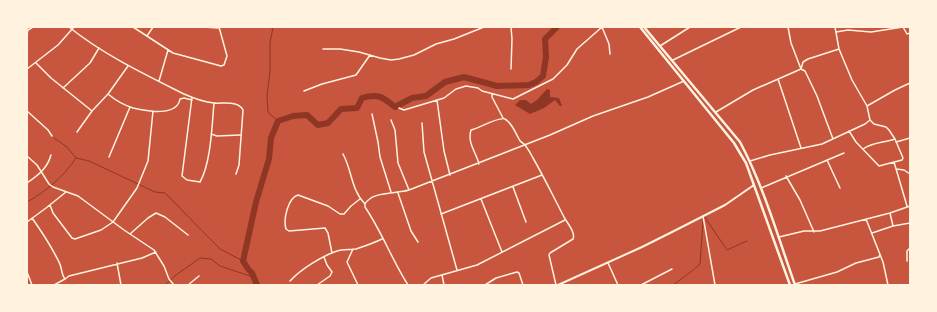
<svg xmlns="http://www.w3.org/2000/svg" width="937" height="312" viewBox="0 0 937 312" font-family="'Nunito Sans',sans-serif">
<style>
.water{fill:#8f3625}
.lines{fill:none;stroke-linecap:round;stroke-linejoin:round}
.stream{stroke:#8f3625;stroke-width:1}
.river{stroke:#8f3625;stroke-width:6}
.minor{stroke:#fff3e0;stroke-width:1.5}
.tertiary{stroke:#fff3e0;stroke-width:2}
.secondary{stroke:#fff3e0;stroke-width:2.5}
</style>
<rect width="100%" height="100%" fill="#c8553d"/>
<path class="water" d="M547,89l3,1v7l9,1 3,8h-2l-5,-6 -11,8 -14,6 -15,-9 5,-5h6l5,4 6,-4z"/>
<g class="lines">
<path class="stream" d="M273,27l-3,16v28l-3,25 1,16 10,9
M54,138l13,9 9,11 13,3 66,31 10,1 55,56 23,12
M27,202c20,-11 36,-25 49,-44
M704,216l23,34 20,-9
M165,285l11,-10 24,-17 11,1 9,7 33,11
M673,285l19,-14 8,-7 3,-43"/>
<path class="river" d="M257,285l-5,-12 -4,-4 -5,-8 13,-59 13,-43 2,-21 7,-17 15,-5 14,-1 11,10 10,-2 13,-14 16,-1 5,-10c16,-5 21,-1 33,9l17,-9 14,-2 19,-14 19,-5 33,9 32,-1 7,-3 7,-6 3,-19 -1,-18 12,-12"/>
<path class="minor" d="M69,27c35,28 75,47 115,67 9,4 20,8 30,9 9,1 24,-3 29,7l-4,55 -3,9
M133,27l40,26 48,13 3,-1 3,-9 -8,-29
M203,27l16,1
M511,27l1,12 -1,30
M602,27l7,17 1,10
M788,27l3,16 10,26 4,2 12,25 16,43
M835,27l4,22 13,31 15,26 3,14 4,4 12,3 3,3 6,9 8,19 -1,2 -23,6 -23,-24 -7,-11
M903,27l4,7 3,-1
M836,32l12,-2 23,2 32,-5
M27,34l1,-4 5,-3
M147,36l6,-9
M660,46l30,-19
M323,49h17l19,3 21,6 11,2 8,-1 15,-4 22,-11 18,-5 30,-12
M673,60l68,-33
M36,63l15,15 41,33
M27,69l31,-24 16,-18
M778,79l23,69
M159,81l9,-31
M63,88l27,-25 9,-15
M304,91l18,-7 34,-9 14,-20
M108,94c7,6 16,11 25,14 13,3 44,9 47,-9l4,-1 8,2
M492,94v3l11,21
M192,97l-10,79 5,4 13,2c11,-19 12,-57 14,-79
M437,100l7,51 6,24
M867,106l28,-16 15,-7
M399,108l5,2 40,-12 12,-9 10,-3 12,2 4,3 31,8 40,-20 14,-14 10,-16 25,-22
M27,111l21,19 4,6
M716,112l37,-22 48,-21 2,-7 5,-3 31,-10
M372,114l6,28 2,15 11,35
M391,120l4,10 3,33 11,27
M422,123l2,29 33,118
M77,132l15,-21 16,-17 20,-28
M211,134l6,2 23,-1
M896,142l14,-4
M863,149c10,-7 21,-6 32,-10
M343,154c9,16 8,36 22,50v3c17,25 27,53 43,78
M27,156l10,9 12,19 4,3 25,9 46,34 30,20 10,16 5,13 5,6
M109,157l21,-50
M827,160l13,28
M750,161l20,-6 52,-11 43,-20 5,-4
M894,162l13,44
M479,164c-3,-12 -12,-21 -8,-34 7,-1 28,-14 34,-11 7,4 10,13 14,20 1,3 4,4 6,6 3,4 6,9 8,13 11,19 20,38 30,57 3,7 13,17 10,24l-23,14 -1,2 7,30
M896,169l8,1 6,4
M786,176l14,24 14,32
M27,183c11,-8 20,-14 24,-28
M513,187l13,35
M761,188l83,-35
M398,193l13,38 7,11
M481,199l21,53
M365,204c7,-13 31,-10 44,-14l141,-55 43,-19 55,-19 36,-16
M50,205l3,8 19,25 3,1 26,-9 12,-8 24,-34 11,-27 5,-50
M890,213l3,13
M441,214l101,-39
M703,216l12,69
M32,218c10,14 19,28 27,44 3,5 2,12 6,17l4,-3 73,-18 14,-6
M866,219l17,43 5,23
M27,222l19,-14 20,-16
M872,233l21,-7 17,-3
M130,234l18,-16 8,-5 9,4 23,18
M779,237l25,-6h16l70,-18 20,-7
M353,249l-6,13 11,23
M332,253l-4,-20 -3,-5 -36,3 -3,-2c-3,-10 2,-31 12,-34l30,11 12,8h4l7,-8 9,-7
M907,261v-10l3,-3
M117,263l4,22
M608,263l10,22
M27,272l5,13
M442,275l2,10
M290,281c11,-12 32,-25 47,-30 6,-2 13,-1 19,-2 9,-3 18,-6 26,-10
M795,284l42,-12 19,-9 23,-6 1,-3
M54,285l11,-6
M188,285l11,-9
M317,285l13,-9 2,-4 -5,-7 -3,-8
M423,285l8,-7 46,-13 88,-45
M485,285l11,-7 21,-6 2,1 4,12
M641,285l31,-16"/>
<path class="tertiary" d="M558,285l84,-38 34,-17 49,-25 29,-20"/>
<path class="secondary" d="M640,27l94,116 12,20 44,122
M644,27l96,115c24,45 38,95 55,143"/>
</g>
<rect width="937" height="312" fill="none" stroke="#fff3e0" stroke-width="56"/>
</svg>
